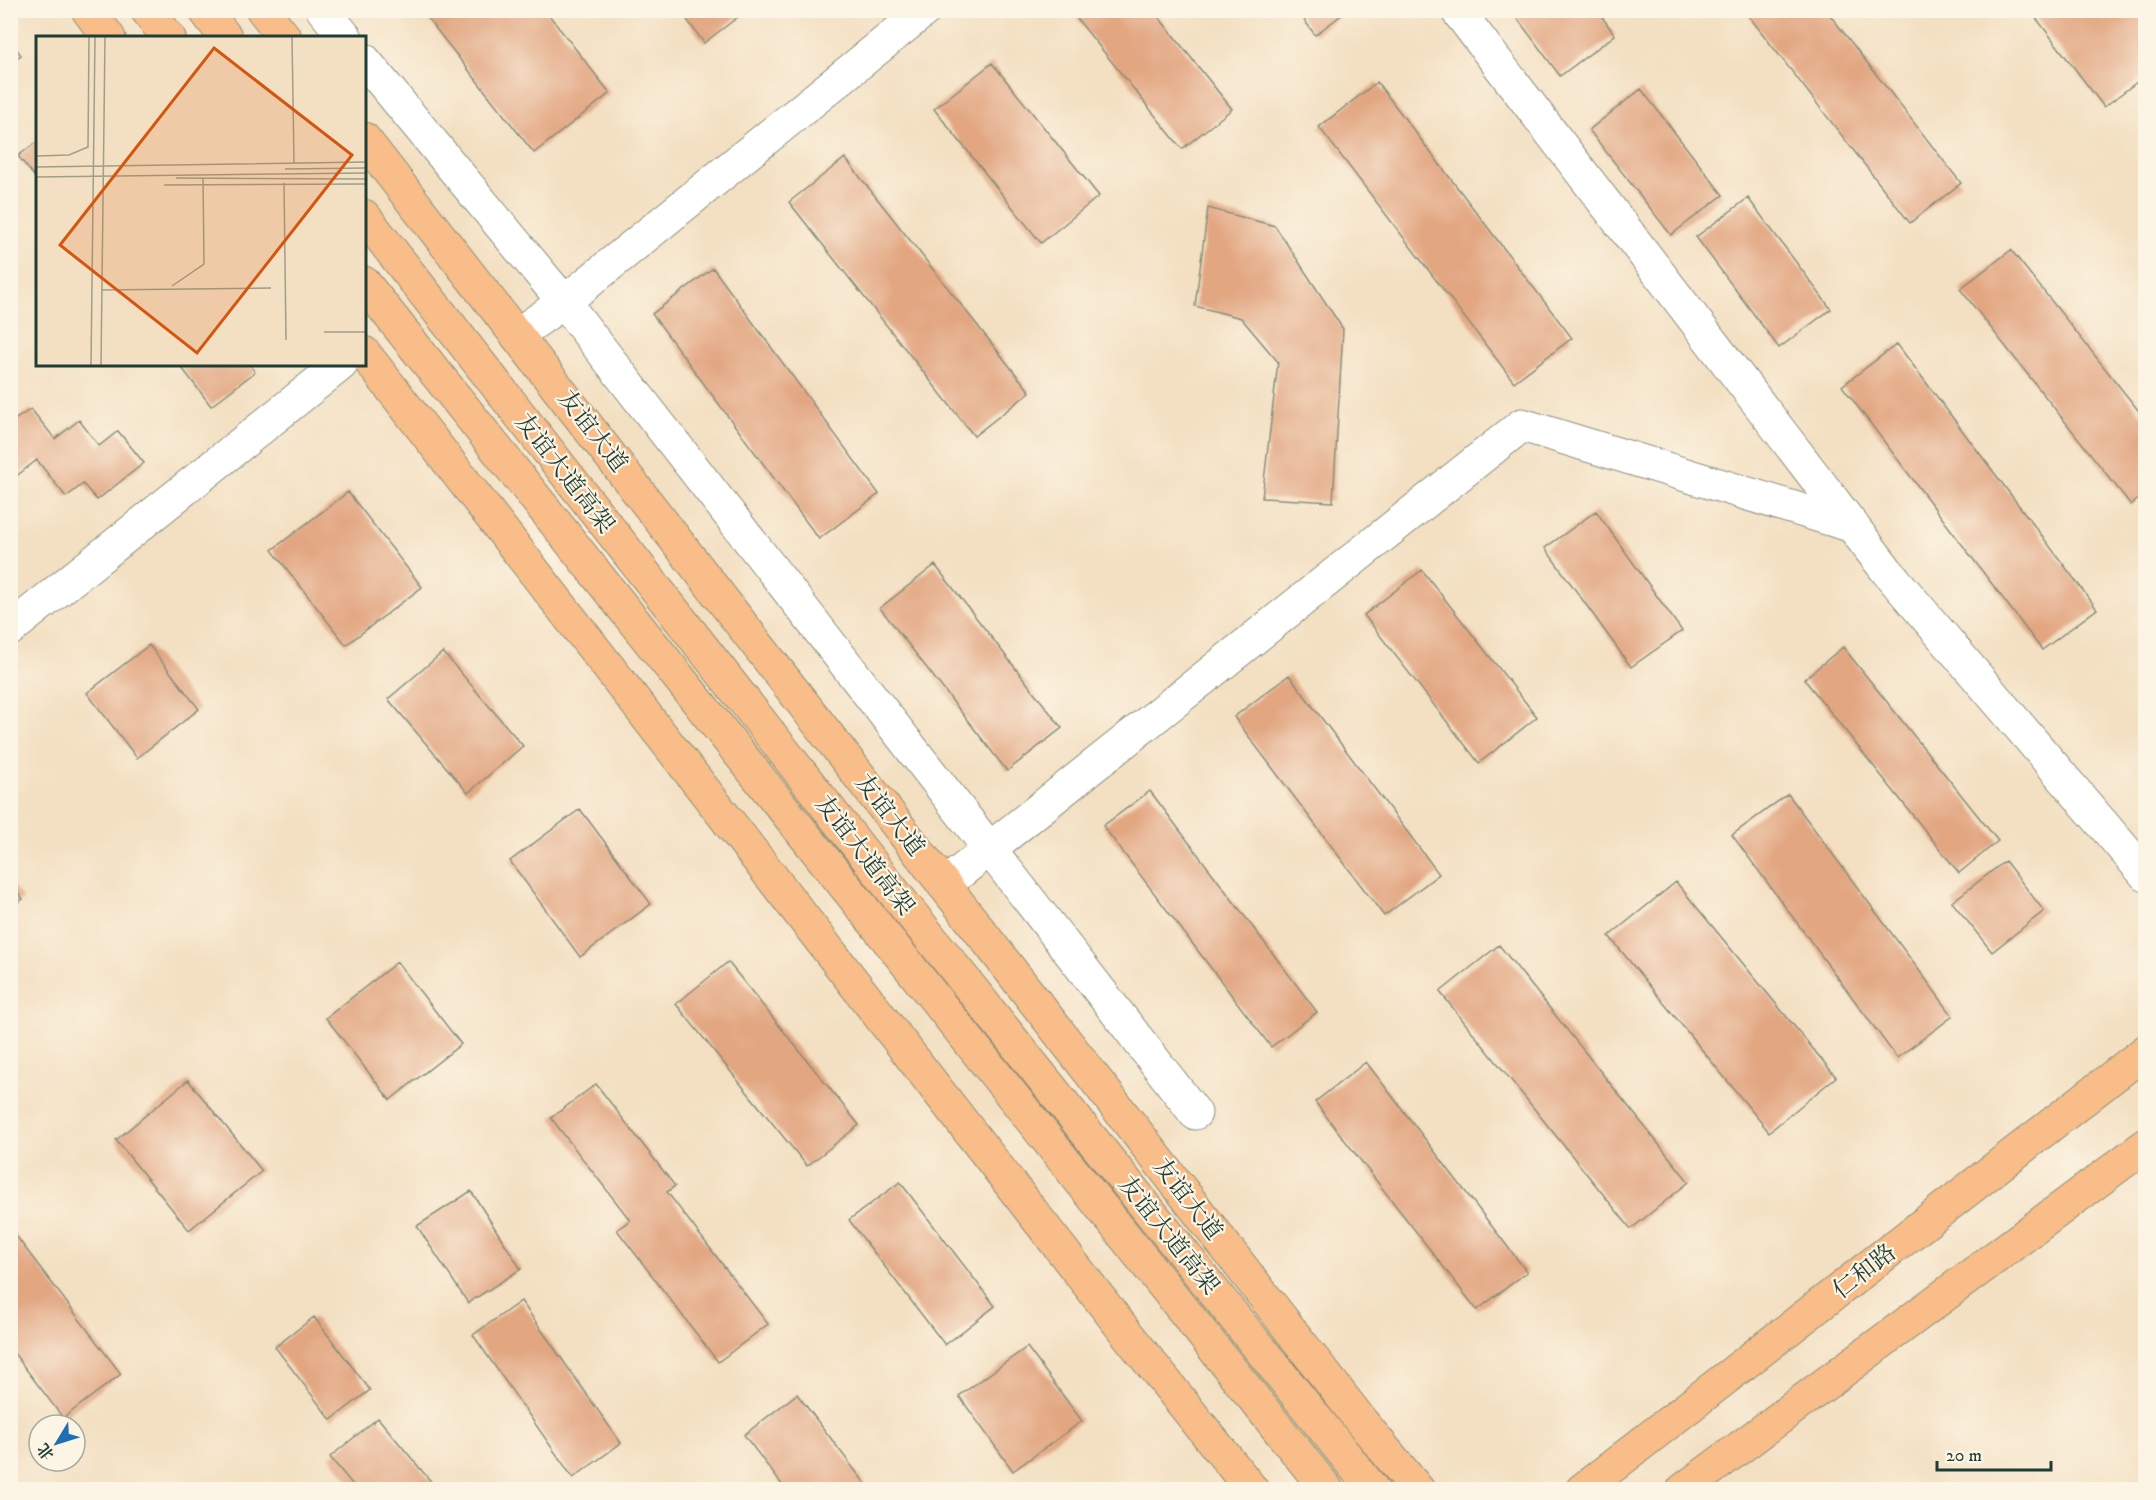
<svg xmlns="http://www.w3.org/2000/svg" width="2156" height="1500" viewBox="0 0 2156 1500" font-family="'IM FELL DW Pica','Noto Serif SC',serif">
<style>
.building{fill:#e2a681}
.lines{fill:none;stroke-linecap:round;stroke-linejoin:round}
.minor-casing{stroke:#898e7a;stroke-width:35}
.major-casing{stroke:#898e7a;stroke-width:35}
.minor{stroke:#fff;stroke-width:33}
.major{stroke:#f8bd88;stroke-width:33}
.labels{text-anchor:middle;stroke-width:4.5;stroke-linejoin:round;paint-order:stroke}
.street-label{font-size:24px;fill:#1f3d34;stroke:#fcf5e5}
.inset-road{fill:none;stroke:#9e9e89;stroke-width:1.5}
.view{fill:#d45610;fill-opacity:0.15;stroke:#d45610;stroke-width:3}
.inset-edge{fill:none;stroke:#1f3d34;stroke-width:3}
</style>
<rect width="100%" height="100%" fill="#fcf5e5"/>
<filter id="ink" filterUnits="userSpaceOnUse"><feTurbulence type="fractalNoise" baseFrequency=".0167" numOctaves="2"/><feDisplacementMap in="SourceGraphic" scale="12" xChannelSelector="R" yChannelSelector="G"/><feConvolveMatrix kernelMatrix="1 2 1 2 8 2 1 2 1" color-interpolation-filters="sRGB"/></filter>
<filter id="wash" filterUnits="userSpaceOnUse"><feTurbulence type="fractalNoise" baseFrequency=".008" numOctaves="4" result="noise"/><feDisplacementMap in="SourceGraphic" scale="24" xChannelSelector="R" yChannelSelector="G"/><feGaussianBlur stdDeviation="1.35" result="paint"/><feColorMatrix in="noise" values="0 0 0 0 0 0 0 0 0 0 0 0 0 0 0 0 0 1.4 0 .05"/><feComposite in="paint" operator="in"/></filter>
<g filter="url(#wash)">
<rect width="100%" height="100%" fill="#f3dfc1"/>
<g id="blocks">
<path class="building" d="M421,10h124l65,83 -76,60z
M680,10h67l-43,33z
M1070,10h83l79,99 -50,40z
M1297,10h51l-33,25z
M1511,10h86l18,25 -55,41z
M1744,10h82l135,173 -51,40z
M2030,10h116v65l-42,32z
M10,41l11,14 -11,8z
M992,63l107,133 -58,47 -107,-134z
M1377,82l195,256 -58,44 -195,-255z
M1641,89l82,106 -52,40 -82,-105z
M38,141v40l-20,-25z
M845,158l185,234 -56,44 -185,-234z
M1748,198l83,111 -52,39 -83,-111z
M1208,208l67,18 68,103 -10,173 -71,-4 16,-136 -37,-44 -46,-12z
M2011,250l135,170v73l-15,12 -171,-216z
M713,268l166,226 -60,45 -167,-225z
M1897,344l200,265 -55,41 -200,-264z
M179,364h71l5,8 -44,34z
M31,409l24,30 24,-19 20,26 19,-15 26,32 -47,37 -14,-16 -17,13 -29,-37 -22,17 -5,-6v-48z
M348,492l74,95 -76,58 -74,-95z
M1596,511l86,120 -51,36 -86,-119z
M935,565l127,163 -55,43 -127,-163z
M1422,570l115,147 -58,46 -115,-148z
M149,645l50,64 -62,49 -50,-65z
M1843,647l155,194 -39,32 -155,-194z
M443,652l80,94 -55,47 -80,-94z
M1289,675l150,199 -55,42 -150,-199z
M1150,791l167,221 -46,35 -168,-221z
M1788,794l165,222 -56,42 -165,-223z
M580,809l71,95 -71,53 -70,-96z
M2005,861l39,50 -52,41 -40,-50z
M10,882l13,17 -13,9z
M1676,882l160,195 -67,55 -160,-196z
M1499,945l190,237 -58,47 -191,-237z
M397,962l64,82 -71,56 -64,-82z
M728,962l131,163 -52,41 -131,-162z
M1366,1062l161,210 -50,38 -162,-208z
M188,1080l74,91 -73,59 -73,-90z
M596,1084l79,102 -8,6 101,132 -50,38 -101,-132 13,-10 -79,-102z
M900,1182l95,124 -50,39 -96,-125z
M471,1191l50,78 -53,34 -51,-77z
M10,1228l111,146 -58,44 -53,-70z
M521,1301l100,142 -48,35 -100,-143z
M314,1317l56,73 -39,30 -56,-73z
M1027,1347l55,74 -69,50 -54,-75z
M797,1394l73,96h-84l-42,-55z
M378,1418l60,72h-81l-27,-33z"/>
</g>
</g>
<g filter="url(#ink)">
<use href="#blocks" fill-opacity="0" stroke="#898e7a" stroke-width="1.5"/>
<g class="lines">
<defs>
<path id="minor" d="M323,10l23,28
M1457,10l430,561 259,304
M364,60l200,242 631,811
M518,334l46,-32 361,-292
M10,629l331,-265
M944,885l578,-460 331,101"/>
<path id="major" d="M88,10l21,28
M147,10l22,28
M205,10l21,28
M263,10l22,28
M364,139l997,1282 57,69
M364,216l537,685 472,589
M364,283l963,1207
M364,353l760,977 128,160
M1582,1490l564,-439
M1683,1490l463,-345"/>
</defs>
<use href="#minor" class="minor-casing"/>
<use href="#major" class="major-casing"/>
<use href="#minor" class="minor"/>
<use href="#major" class="major"/>
</g>
</g>
<g class="labels">
<g class="street-label">
<text transform="translate(593 431) rotate(52)" y="8">友谊大道</text>
<text transform="translate(565 473) rotate(52)" y="8">友谊大道高架</text>
<text transform="translate(890 815) rotate(52)" y="8">友谊大道</text>
<text transform="translate(865 855) rotate(52)" y="8">友谊大道高架</text>
<text transform="translate(1188 1199) rotate(52)" y="8">友谊大道</text>
<text transform="translate(1169 1235) rotate(51)" y="8">友谊大道高架</text>
<text transform="translate(1864 1271) rotate(-38)" y="8">仁和路</text>
</g>
</g>
<g transform="translate(36 36)">
<rect width="330" height="330" fill="#f3dfc1"/>
<path class="inset-road" d="M256,1l2,126M0,120l33,-1 19,-8 1,-110M0,131l330,-5M249,133l81,-1M0,141l330,-4M140,142l190,1M248,147l2,157M128,149l202,-1M136,250l32,-22 -1,-86M66,254l169,-2M288,296h42M55,329l4,-328M65,329l4,-328"/>
<path class="view" d="M178,12l138,107 -155,198 -137,-108z"/>
<rect width="330" height="330" class="inset-edge"/>
</g>
<rect width="2156" height="1500" fill="none" stroke="#fcf5e5" stroke-width="36"/>
<g transform="translate(57 1443) rotate(232)"><circle r="28" fill="#fcf5e5" stroke="#a4ab9e" stroke-width="1.5"/>
<path d="M0-4.5L10 22L0 15L-10 22Z" fill="#1f6fb2"/>
<text y="-9" font-size="16" font-weight="bold" text-anchor="middle" fill="#1f3d34">北</text>
</g>
<path d="M1937 1461v9h114v-9" fill="none" stroke="#1f3d34" stroke-width="3"/>
<text x="1946" y="1461" font-size="18" fill="#1f3d34" stroke="#fcf5e5" stroke-width="4.5" paint-order="stroke">20 m</text>
</svg>
